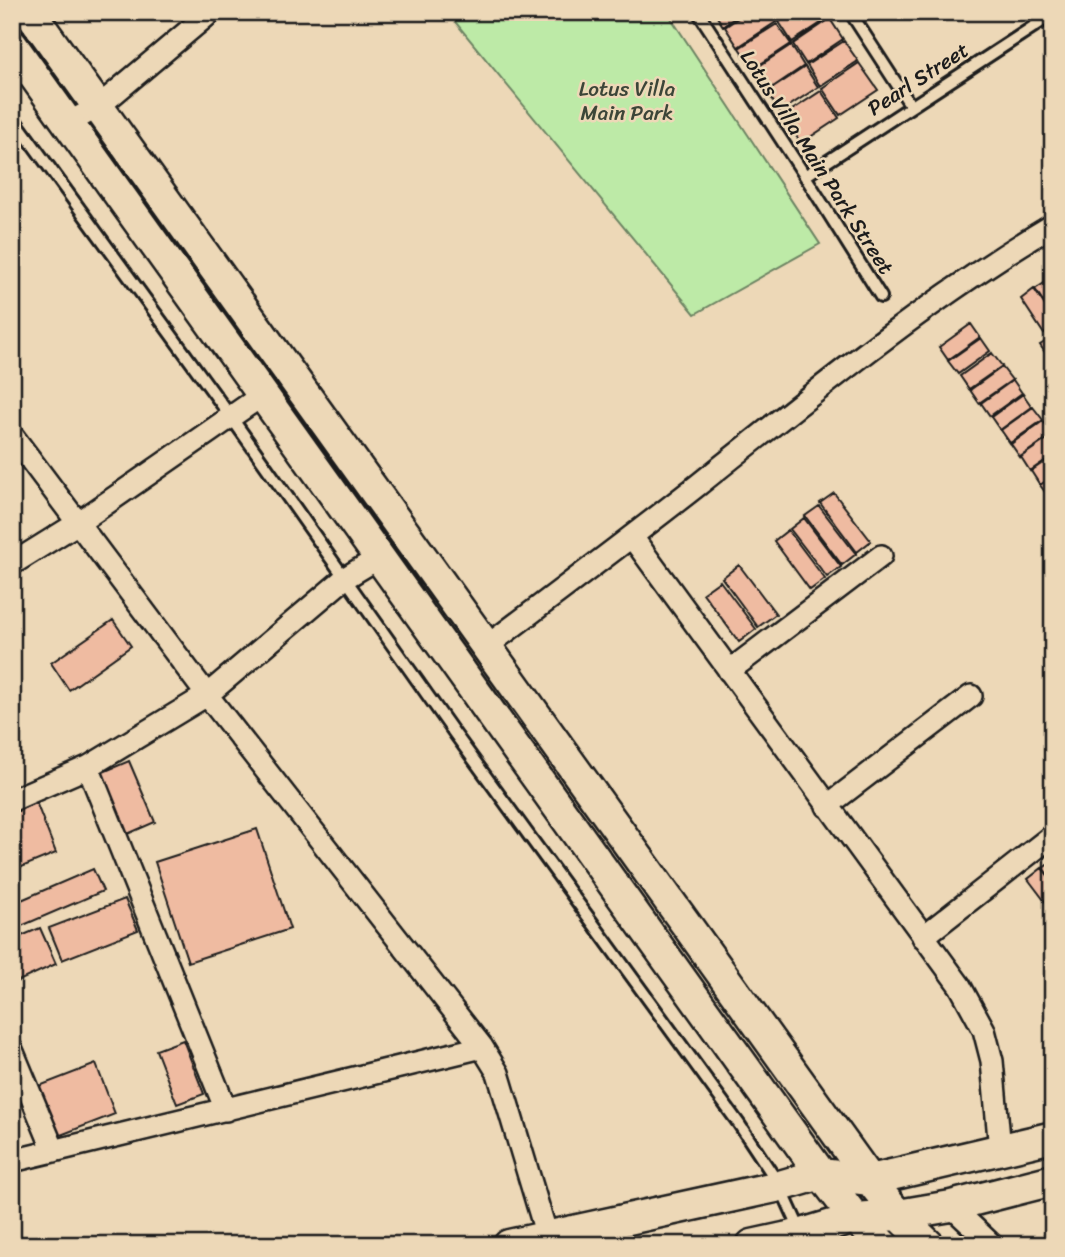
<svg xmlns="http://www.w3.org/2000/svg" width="1065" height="1257" viewBox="0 0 1065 1257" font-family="Sriracha,sans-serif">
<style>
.green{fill:#bdeaa7;stroke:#6c8362;stroke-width:2}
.building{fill:#efbba1;stroke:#1c1c1c;stroke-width:2}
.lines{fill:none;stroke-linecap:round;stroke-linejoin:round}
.lane-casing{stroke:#1c1c1c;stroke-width:16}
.street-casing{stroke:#1c1c1c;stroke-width:26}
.secondary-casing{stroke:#1c1c1c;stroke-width:35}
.lane{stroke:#edd8b7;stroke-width:10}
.street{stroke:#edd8b7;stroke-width:21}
.secondary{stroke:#edd8b7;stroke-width:30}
.labels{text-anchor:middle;stroke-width:5;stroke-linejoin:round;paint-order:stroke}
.street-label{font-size:21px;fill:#1c1c1c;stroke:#edd8b7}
.park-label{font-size:21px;fill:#3c4538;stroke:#edd8b7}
</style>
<rect width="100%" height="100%" fill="#edd8b7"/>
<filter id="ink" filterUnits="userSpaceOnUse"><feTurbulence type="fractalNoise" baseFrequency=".0143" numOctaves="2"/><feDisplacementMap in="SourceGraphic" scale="14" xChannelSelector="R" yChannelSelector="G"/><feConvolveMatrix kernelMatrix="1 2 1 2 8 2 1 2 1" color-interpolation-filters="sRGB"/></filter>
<g filter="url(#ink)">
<path class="green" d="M447,12h220l153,232 -125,70z"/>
<path class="building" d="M714,12h29l-20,14z
M747,12h22l7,10 -38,25 -13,-20z
M793,12h34l3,5 -38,25 -13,-20z
M830,19l13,20 -37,25 -13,-20z
M777,24l14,20 -38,25 -14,-21z
M844,41l14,20 -38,25 -13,-21z
M791,45l13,21 -37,25 -14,-21z
M859,63l19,27 -38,25 -18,-27z
M805,67l13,20 -38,25 -13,-20z
M821,91l18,27 -38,25 -18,-27z
M1049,280l4,5v31l-18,-27z
M1034,289l19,29v10l-9,6 -23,-35z
M971,324l9,13 -32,23 -9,-13z
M1053,337v27l-13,-19z
M981,338l9,13 -32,23 -10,-13z
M992,353l10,13 -33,23 -9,-13z
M1002,367l10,13 -33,23 -9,-13z
M1013,380l9,13 -32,23 -9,-13z
M1023,394l9,13 -32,23 -9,-13z
M1033,407l10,13 -33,23 -9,-13z
M1043,421l10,13 -33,23 -9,-13z
M1053,435v20l-23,16 -9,-14z
M1053,456v20l-13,9 -9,-14z
M1053,477v20l-3,2 -10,-14z
M834,493l37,48 -14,11 -37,-49z
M819,506l37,48 -14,11 -37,-49z
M804,518l37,49 -14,10 -37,-48z
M788,530l37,49 -15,11 -36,-49z
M739,565l37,49 -18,13 -36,-49z
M720,581l36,48 -17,13 -36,-49z
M113,620l18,26 -62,44 -18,-27z
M129,761l26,61 -32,14 -27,-61z
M36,802l20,51 -44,18v-57z
M257,829l33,100 -102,33 -33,-100z
M1053,861v20l-10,-13z
M1042,868l11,14v30l-25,-33z
M93,869l10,22 -91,39v-26z
M125,899l13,31 -76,30 -13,-32z
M40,928l16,36 -44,20v-44z
M183,1040l21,54 -27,10 -21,-54z
M96,1064l19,50 -62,24 -19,-50z"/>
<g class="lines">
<defs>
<path id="lane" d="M698,12l107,164 76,121
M850,12l61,94
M12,116l219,301 224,317 284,390 41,62 21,46
M805,176l248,-162"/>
<path id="street" d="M68,123l30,-16 113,-95
M12,435l195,260 275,352 16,26 49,163
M632,537l328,449 24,44 8,31 8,89
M12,564l66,-41 186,-129
M487,646c70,-53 141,-106 211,-161 114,-91 229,-185 355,-260
M729,671l152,-115
M88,767l138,343
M12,800l76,-33 119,-72 138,-117 35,-21
M827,806l144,-110
M923,937l130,-102
M12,1050l42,101
M12,1161l470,-114
M951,1206l41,39"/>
<path id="secondary" d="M30,12l840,1168 28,35 31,30
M12,45l809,1129 34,44 28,27
M509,1245l271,-59 41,-12 49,6 183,-43
M752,1245l50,-11 53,-16 43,-3 53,-9 102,-26"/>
</defs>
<use href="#lane" class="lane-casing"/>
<use href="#street" class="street-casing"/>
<use href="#secondary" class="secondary-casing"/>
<use href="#lane" class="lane"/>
<use href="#street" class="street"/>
<use href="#secondary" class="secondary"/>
</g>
</g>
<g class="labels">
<g class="street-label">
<text transform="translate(918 79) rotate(-33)" y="7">Pearl Street</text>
<text transform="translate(817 162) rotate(57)" y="7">Lotus Villa Main Park Street</text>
</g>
<g class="park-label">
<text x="627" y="96">Lotus Villa<tspan x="627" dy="24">Main Park</tspan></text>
</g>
</g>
<rect width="1065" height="1257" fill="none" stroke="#edd8b7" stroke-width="42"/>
<rect x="21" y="21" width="1023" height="1215" fill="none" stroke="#1c1c1c" stroke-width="2.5" filter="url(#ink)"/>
</svg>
